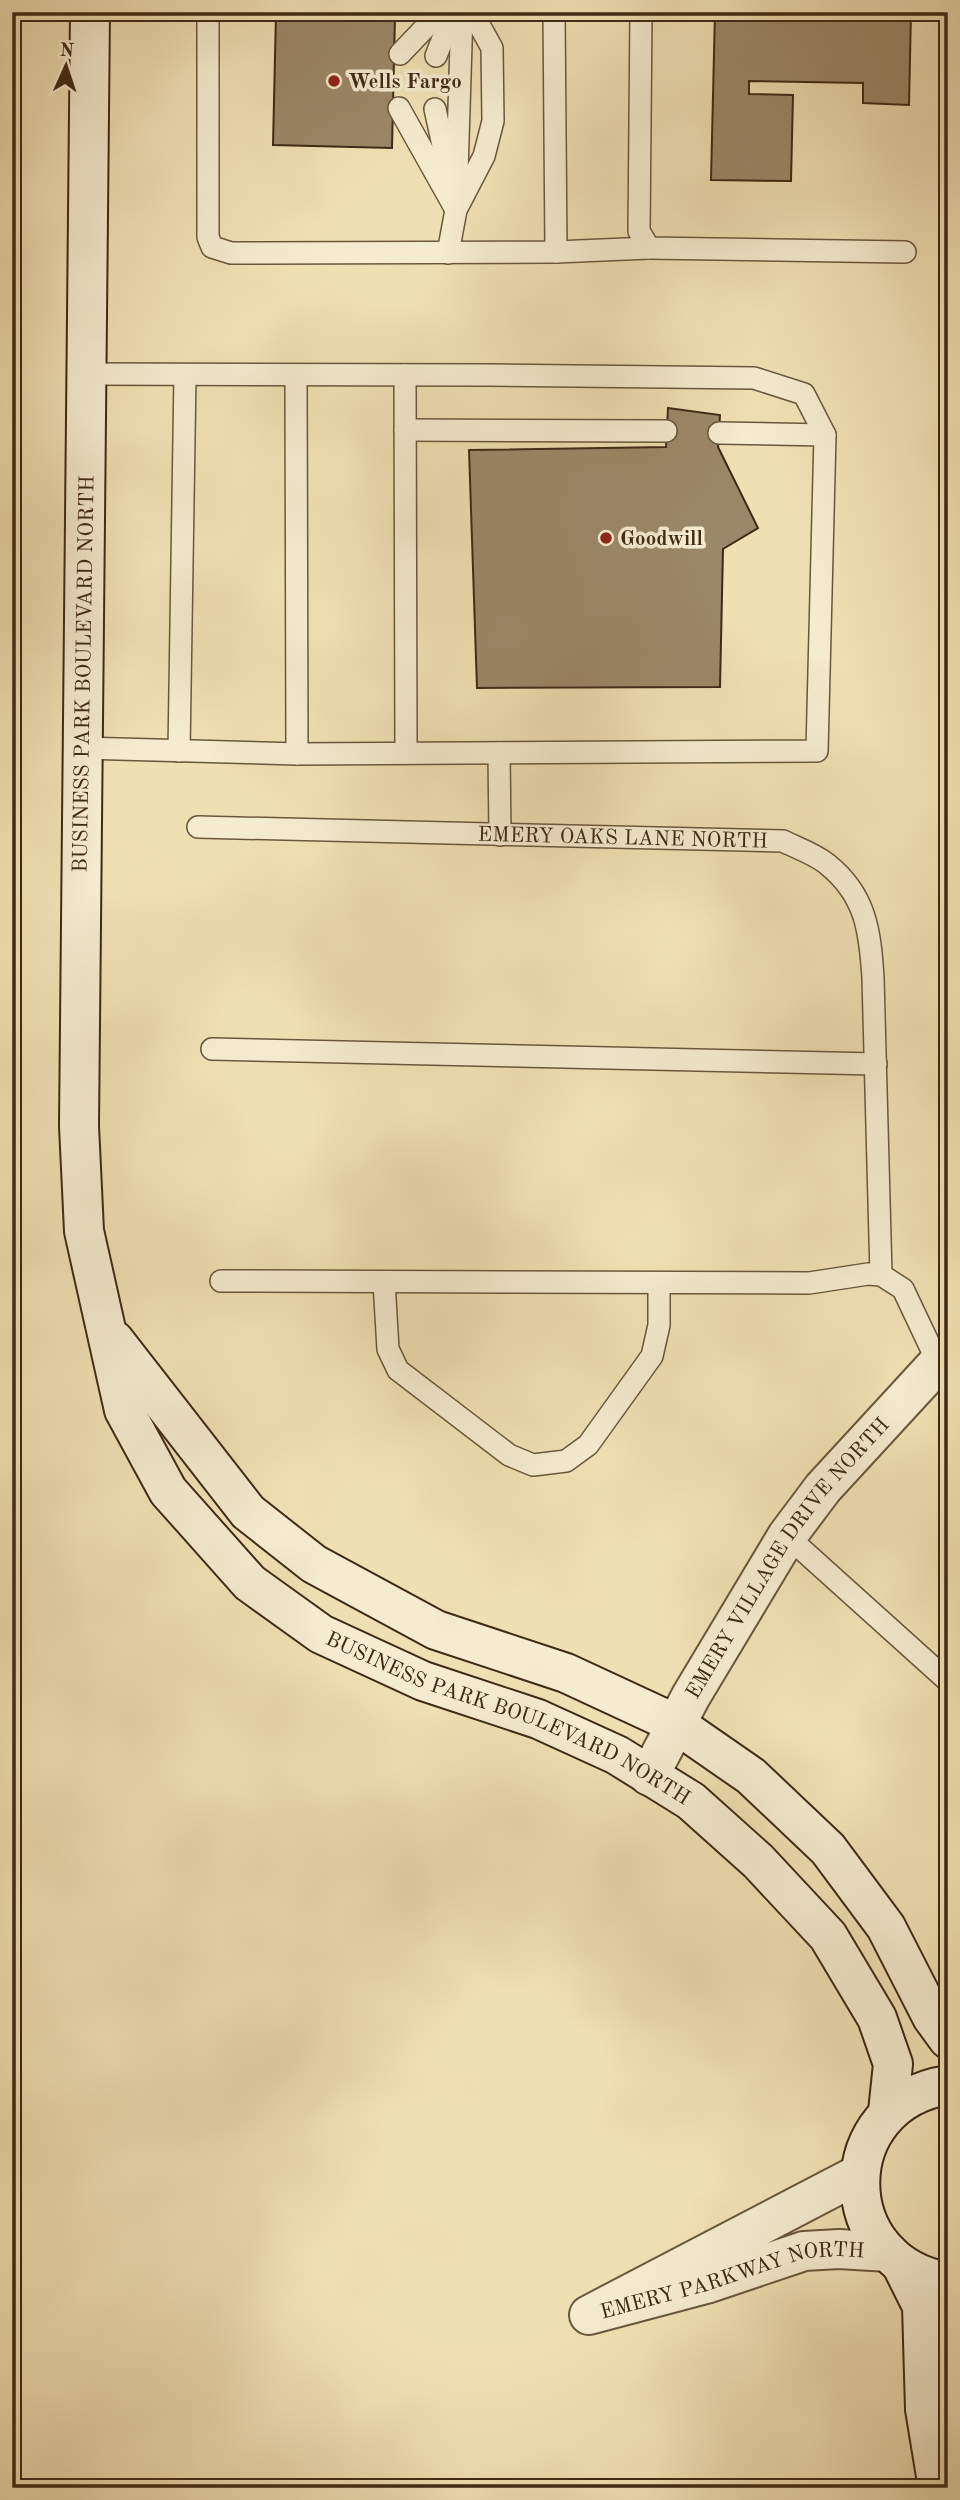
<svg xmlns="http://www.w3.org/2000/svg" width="960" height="2500" viewBox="0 0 960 2500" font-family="'Old Standard TT',serif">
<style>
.building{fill:#9b8868;stroke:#3f2916;stroke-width:2}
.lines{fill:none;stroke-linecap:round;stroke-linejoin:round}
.lane-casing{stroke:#6b573d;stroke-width:24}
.street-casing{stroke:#6b573d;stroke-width:42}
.secondary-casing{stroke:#3f2916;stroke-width:42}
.lane{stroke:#f5ebce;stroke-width:21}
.street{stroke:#f5ebce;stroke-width:38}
.secondary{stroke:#f5ebce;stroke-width:38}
.poi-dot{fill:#8f2418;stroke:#f5ebce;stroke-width:2.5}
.labels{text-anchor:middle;stroke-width:7;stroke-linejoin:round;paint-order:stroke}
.poi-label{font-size:21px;font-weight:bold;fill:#3f2916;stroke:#f5ebce;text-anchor:start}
.street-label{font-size:21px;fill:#3f2916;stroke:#f5ebce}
</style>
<rect width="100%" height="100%" fill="#efe0b3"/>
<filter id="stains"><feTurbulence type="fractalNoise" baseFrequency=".00286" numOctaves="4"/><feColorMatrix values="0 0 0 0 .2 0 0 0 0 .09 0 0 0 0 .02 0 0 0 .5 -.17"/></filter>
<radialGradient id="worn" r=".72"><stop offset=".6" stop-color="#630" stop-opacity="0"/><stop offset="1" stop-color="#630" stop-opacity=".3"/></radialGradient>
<path class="building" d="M715,12h196l-2,93 -46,-2v-20l-114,-2v13l44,1 -2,86 -80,-1z
M276,13l119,3 -3,132 -119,-3z
M668,408l52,7 -2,32 40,81 -35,21 -3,138 -243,1 -8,-238 197,-3z"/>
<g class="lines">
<defs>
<g id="lane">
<path d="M208,12v225l4,10 19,6 325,-1 -2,-240"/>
<path d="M641,12l-2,219 10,17 256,4"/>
<path d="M400,54l40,-42"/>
<path d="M436,56l17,-44"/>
<path d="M399,108l56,100"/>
<path d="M435,109l14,64"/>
<path d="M456,204l6,-192"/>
<path d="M556,252l93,-4"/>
<path d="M448,253l8,-43 28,-54 9,-35 -1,-73 -20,-36"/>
<path d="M296,375l1,379"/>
<path d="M405,375l1,378"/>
<path d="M405,430l261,1"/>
<path d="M719,433l106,2"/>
<path d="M82,748l215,6 520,-3 8,-316 -21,-41 -50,-16 -265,-3 -402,-1"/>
<path d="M179,751l6,-376"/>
<path d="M499,753l1,82"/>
<path id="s1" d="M198,827l585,14c14,7 32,13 44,23 39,31 43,67 46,114l8,297"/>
<path d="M212,1049l664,15"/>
<path d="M221,1281l588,2 59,-9 13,1 22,14 35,74 6,5"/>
<path d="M384,1282l4,67 10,21 111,85 24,10 33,-4 22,-16 64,-89 7,-31v-42"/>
<path d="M787,1536l161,145"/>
</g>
<g id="street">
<path id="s2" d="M649,1776l42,-80 96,-160 36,-48 115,-125 10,-7"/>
<path id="s3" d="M859,2174l-270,141 117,-31 98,-33 35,-2 49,3"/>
</g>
<g id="secondary">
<path id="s4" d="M90,12l-11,1114 5,105 40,179 44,81 82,92 71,51 102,47 115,38 79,36 74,46 67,60 70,75 49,82 16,46 -5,48"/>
<path d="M114,1340l134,172 66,52 122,66 130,43 110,51 75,52 77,73 58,78 46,90 16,22"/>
<path d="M948,2085c-117,18 -117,178 0,197"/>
<path d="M902,2266l20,40 3,103 13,79"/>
</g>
</defs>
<use href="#lane" class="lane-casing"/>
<use href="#street" class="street-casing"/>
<use href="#secondary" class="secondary-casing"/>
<use href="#lane" class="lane"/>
<use href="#street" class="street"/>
<use href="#secondary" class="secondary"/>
</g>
<g class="poi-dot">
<circle cx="334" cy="81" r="7"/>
<circle cx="606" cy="538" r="7"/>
</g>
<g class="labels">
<g class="poi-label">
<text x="348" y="88">Wells Fargo</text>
<text x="620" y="545">Goodwill</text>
</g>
<g class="street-label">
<text transform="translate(83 674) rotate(-89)" y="7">BUSINESS PARK BOULEVARD NORTH</text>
<text dy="7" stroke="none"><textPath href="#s1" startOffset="425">EMERY OAKS LANE NORTH</textPath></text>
<text dy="7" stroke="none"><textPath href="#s2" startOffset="259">EMERY VILLAGE DRIVE NORTH</textPath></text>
<text dy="7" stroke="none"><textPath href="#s4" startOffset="1911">BUSINESS PARK BOULEVARD NORTH</textPath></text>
<text dy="7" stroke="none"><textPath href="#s3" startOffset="453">EMERY PARKWAY NORTH</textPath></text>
</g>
</g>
<rect width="960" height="2500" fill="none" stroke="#efe0b3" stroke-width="42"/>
<rect x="14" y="14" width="932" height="2472" fill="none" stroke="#3f2916" stroke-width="3.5"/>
<rect x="21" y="21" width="918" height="2458" fill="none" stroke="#3f2916" stroke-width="2"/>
<g transform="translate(66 66) rotate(3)" stroke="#f5ebce" stroke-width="5" paint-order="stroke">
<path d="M0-5L12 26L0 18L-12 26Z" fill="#3f2916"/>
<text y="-10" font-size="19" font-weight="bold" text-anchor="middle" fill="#3f2916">N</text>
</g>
<rect width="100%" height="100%" filter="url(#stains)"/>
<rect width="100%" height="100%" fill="url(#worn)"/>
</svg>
